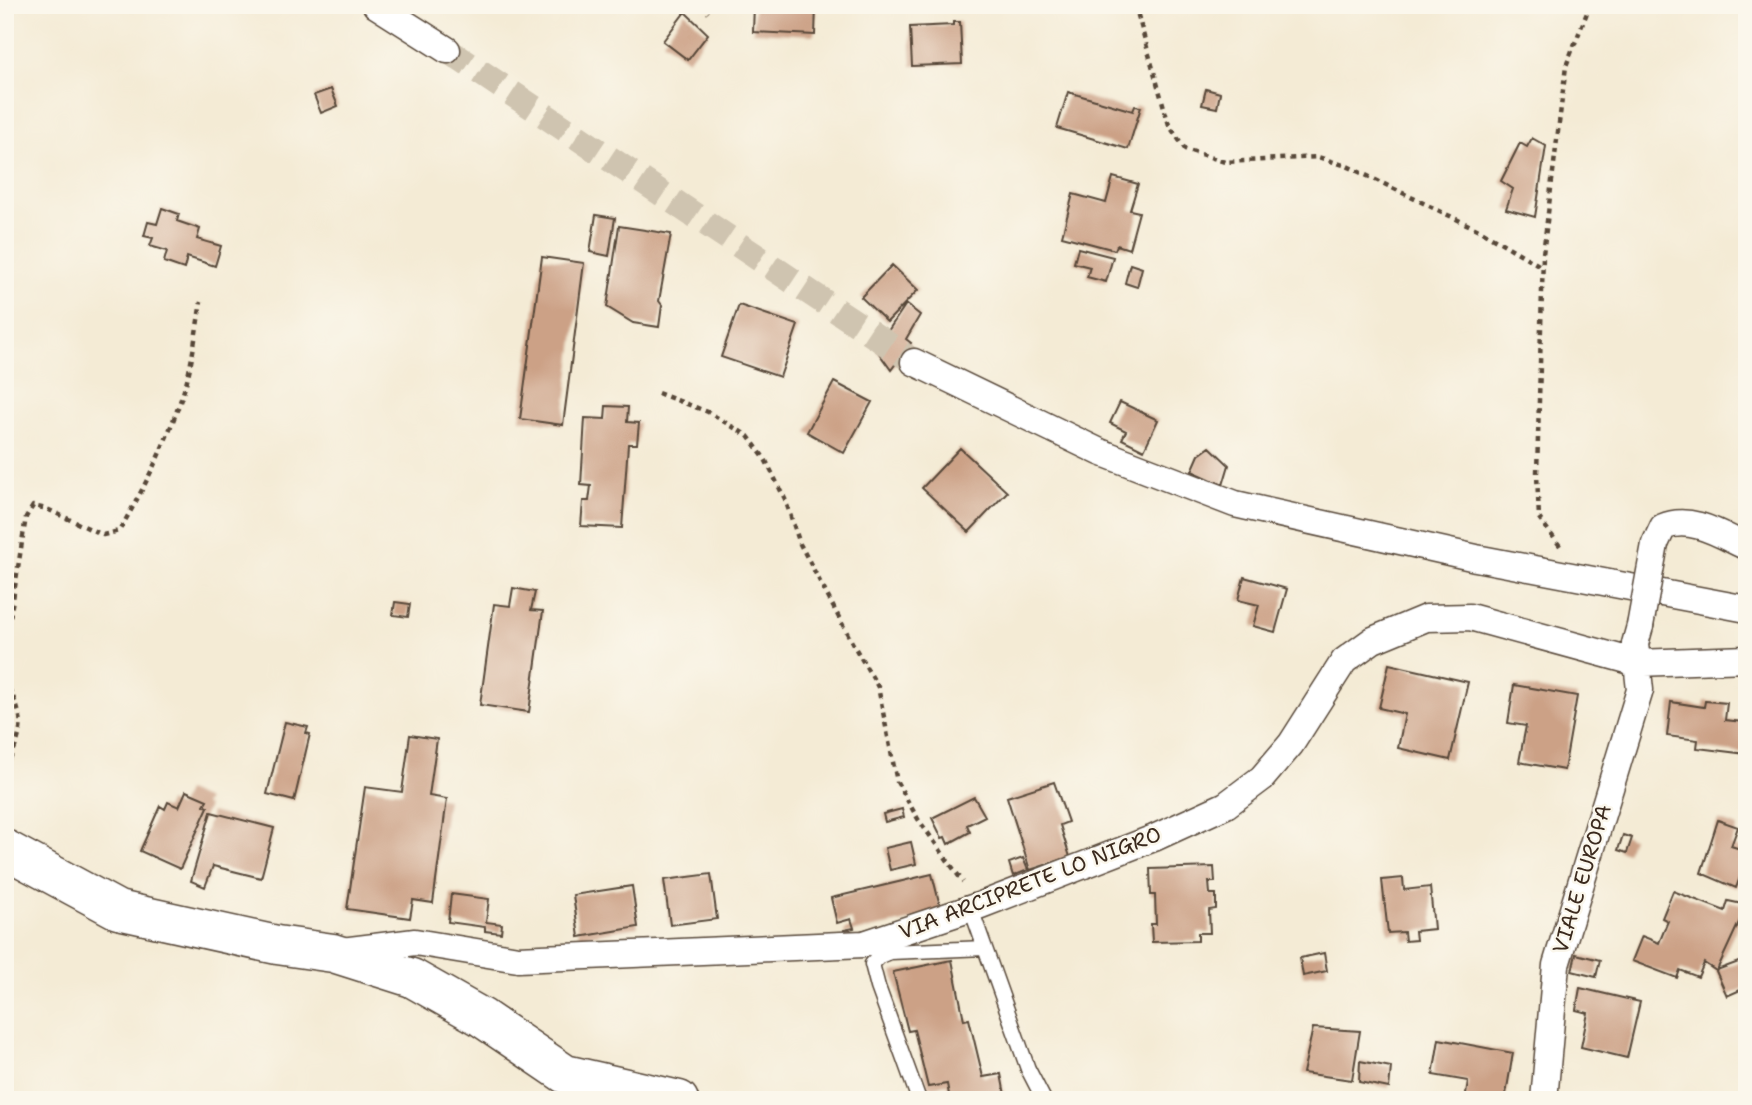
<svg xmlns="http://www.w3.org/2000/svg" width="1752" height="1105" viewBox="0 0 1752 1105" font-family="'Shantell Sans',sans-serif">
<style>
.building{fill:#cca186}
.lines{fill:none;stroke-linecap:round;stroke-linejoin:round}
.street-tunnel{stroke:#cfc4b0;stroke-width:26;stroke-dasharray:26 13;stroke-linecap:butt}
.lane-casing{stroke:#574739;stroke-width:17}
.street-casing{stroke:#574739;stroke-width:29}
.secondary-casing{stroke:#574739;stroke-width:41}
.path{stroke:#574739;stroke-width:4.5;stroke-dasharray:5 5;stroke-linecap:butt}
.lane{stroke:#fff;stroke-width:14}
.street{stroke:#fff;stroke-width:26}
.secondary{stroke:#fff;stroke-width:38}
.street-bridge-casing{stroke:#574739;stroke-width:29;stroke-linecap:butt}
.street-bridge{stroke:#fff;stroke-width:26}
.labels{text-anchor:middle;stroke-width:5;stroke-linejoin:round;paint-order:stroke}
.street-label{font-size:21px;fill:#3b2a1e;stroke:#fbf7ec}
</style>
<rect width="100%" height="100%" fill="#fbf7ec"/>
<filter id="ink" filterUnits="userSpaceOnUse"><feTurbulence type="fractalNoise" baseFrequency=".0143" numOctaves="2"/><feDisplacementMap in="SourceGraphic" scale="14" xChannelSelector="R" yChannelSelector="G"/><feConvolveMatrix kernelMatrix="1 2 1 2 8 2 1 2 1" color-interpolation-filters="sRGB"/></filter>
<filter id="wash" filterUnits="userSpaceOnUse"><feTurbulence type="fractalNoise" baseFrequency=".00686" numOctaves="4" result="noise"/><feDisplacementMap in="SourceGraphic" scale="28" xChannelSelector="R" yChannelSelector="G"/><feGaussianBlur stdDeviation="1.57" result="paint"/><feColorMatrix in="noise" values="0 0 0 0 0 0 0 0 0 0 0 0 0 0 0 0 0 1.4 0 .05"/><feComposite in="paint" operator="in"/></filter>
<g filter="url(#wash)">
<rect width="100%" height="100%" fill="#f4ebd5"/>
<g id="blocks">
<path class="building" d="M754,5h62l-1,30 -62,-3z
M685,12l23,22 -20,26 -25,-19z
M953,22h7l2,42 -50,2 -2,-39 43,-2z
M331,89l7,17 -17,7 -7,-18z
M1206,89l14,4 -3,15 -15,-3z
M1068,92l65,19 2,-5 6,1 -13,42 -71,-21z
M1532,138l14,8 -11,71 -29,-8 7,-20 -12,-8 19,-38 7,4z
M1113,177l25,7 -8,26 9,2 -10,37 -12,-4 -2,5 -53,-14 11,-42 33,9z
M162,208l17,6 -2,7 23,8 -3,10 24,7 -6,20 -28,-9 -3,12 -20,-7 3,-11 -17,-5 3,-8 -9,-2 4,-14 9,2z
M596,215l19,3 -6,38 -19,-4z
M619,226l52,8 -12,67 3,4 -3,22 -26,-4 -26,-16z
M1078,248l35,9 -7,25 -19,-5 3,-10 -16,-4z
M542,257l42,6 -21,162 -43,-6z
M1130,264l12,4 -5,19 -12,-4z
M892,265l26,25 -31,32 -26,-25z
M906,304l14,11 -14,24 5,4 -20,27 -15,-21z
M739,305l59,20 -18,52 -59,-20z
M834,382l38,20 -28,51 -37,-21z
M1120,402l38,18 -14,30 -22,-11 4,-8 -16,-8z
M606,406l22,1 -1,15 12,1 -2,21h-9l-6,84 -41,-2 2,-25h6l2,-15 -10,-1 4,-67 20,1z
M1210,447l19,18 -6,20 -31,-14 7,-16z
M960,448l47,44 -38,40 -47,-44z
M1244,577l43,12 -12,43 -22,-6 6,-21 -21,-5z
M513,588l22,4 -4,18 12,1 -14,101 -49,-7 14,-101 16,2z
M395,602l15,2 -2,13 -15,-2z
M1389,664l79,18 -18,78 -52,-12 7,-34 -26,-6z
M1514,685l63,11 -13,74 -45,-8 7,-36 -18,-3z
M1705,701l22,2 -2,17 18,2 2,-15h2v47l-50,-6 1,-8 -31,-4 4,-34 33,5z
M285,722l23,5 -2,6 4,1 -16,67 -27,-7z
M410,735l27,4 -8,57 18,3 -14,104 -20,-3 -3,18 -63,-9 18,-122 37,5z
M1054,782l14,40 -8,3 10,32 -40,13 -23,-73z
M186,791l21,9 -3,5 4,2 -28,62 -40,-18 20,-45 5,3 3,-7 11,5z
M974,797l11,19 -18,9 3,7 -22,12 -3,-7 -3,1 -10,-20z
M902,809l2,8 -19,5 -2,-8z
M211,812l63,16 -13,50 -48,-12 -8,21 -14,-6z
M1718,820l20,7 -7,19 16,5v7l-11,30 -35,-15z
M1623,835l9,3 -5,15 -9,-3z
M911,842l5,22 -26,6 -5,-22z
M1023,858l5,12 -15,6 -4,-13z
M1214,867l1,15h-6l1,12h6v15l-7,1 1,23h-12v8l-46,1 -1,-18h5l-1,-29h-4l-1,-26z
M711,874l6,45 -47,6 -6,-45z
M932,874l10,40 -97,20 -1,-4 10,-2 -3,-9 -14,4 -6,-25z
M1403,878l1,12 26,-3 4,42 -19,2 1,9 -11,1 -1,-9 -16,1 -6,-53z
M632,886l6,41 -59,10 -6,-42z
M1673,891l52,20 3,-10 19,4 -30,65 27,-10 3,7v20l-20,9 -11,-25 -12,-8 -6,14 -18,-7 -3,8 -45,-17 10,-25 17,7 9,-22 -6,-3z
M451,894l38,5 -3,23 16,2 -1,9 -16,-2v-4l-37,-5z
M1324,953l3,18 -24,5 -3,-18z
M1576,954l24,6 -4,17 -24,-6z
M952,960l12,60 5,-1 14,58 18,-3 5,26h-56l-3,-16 -19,3 -14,-57 -6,1 -15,-59z
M1580,988l60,14 -13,56 -46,-11 7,-34 -12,-3z
M1313,1028l47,3 -8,49 -49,-7z
M1439,1039l74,14 -8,47h-40l3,-19 -35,-6z
M1360,1061l31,6 -2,21 -30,-6z"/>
</g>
</g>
<g filter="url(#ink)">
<use href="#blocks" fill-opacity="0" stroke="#574739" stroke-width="2"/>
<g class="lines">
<path class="street-tunnel" d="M447,50l467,312"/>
<defs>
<path id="lane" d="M971,909l57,160 16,31
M919,1100l-41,-113 -6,-23 8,-8 10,-4 95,-4"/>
<path id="street" d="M376,5l71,45
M914,362l186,90 135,52 241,54 271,51
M1655,544l8,-17c28,-12 58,8 84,20
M342,951l73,-9 103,17 346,-15 117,-39 173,-67 72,-33 36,-27 29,-34 53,-83 29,-21 53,-22 44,-1 168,46 109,-4
M1544,1100l12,-135 84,-275 -5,-46 5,-18"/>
<path id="secondary" d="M5,849l113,61 159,35 56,8 79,25 69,39 84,57 114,26"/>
</defs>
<use href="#lane" class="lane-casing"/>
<use href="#street" class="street-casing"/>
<use href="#secondary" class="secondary-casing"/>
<path class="path" d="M701,5l7,8
M1135,5l34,120 16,24 40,13 93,-5 29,9 136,66 59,35
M658,393l50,19 40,24 17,23 20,40 15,45 54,102 24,41 19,95 21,37 45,63
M1560,546l-21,-28 -2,-44 6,-220 23,-188 24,-61
M5,667l1,-24 20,-126 7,-11 14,3 56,26 16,-4c27,-45 50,-94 66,-144 8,-27 11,-57 16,-85
M5,679c4,11 10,20 13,31 8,20 -5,41 -13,59"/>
<use href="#lane" class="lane"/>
<use href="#street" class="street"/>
<use href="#secondary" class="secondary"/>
<defs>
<path id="street-bridge" d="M1640,626l15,-82"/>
</defs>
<use href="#street-bridge" class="street-bridge-casing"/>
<use href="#street-bridge" class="street-bridge"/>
</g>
</g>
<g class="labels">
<g class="street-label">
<text transform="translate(1582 879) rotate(-73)" y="7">VIALE EUROPA</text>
<text transform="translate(1030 883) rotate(-21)" y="7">VIA ARCIPRETE LO NIGRO</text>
</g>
</g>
<rect width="1752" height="1105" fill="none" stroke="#fbf7ec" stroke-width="28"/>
</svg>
